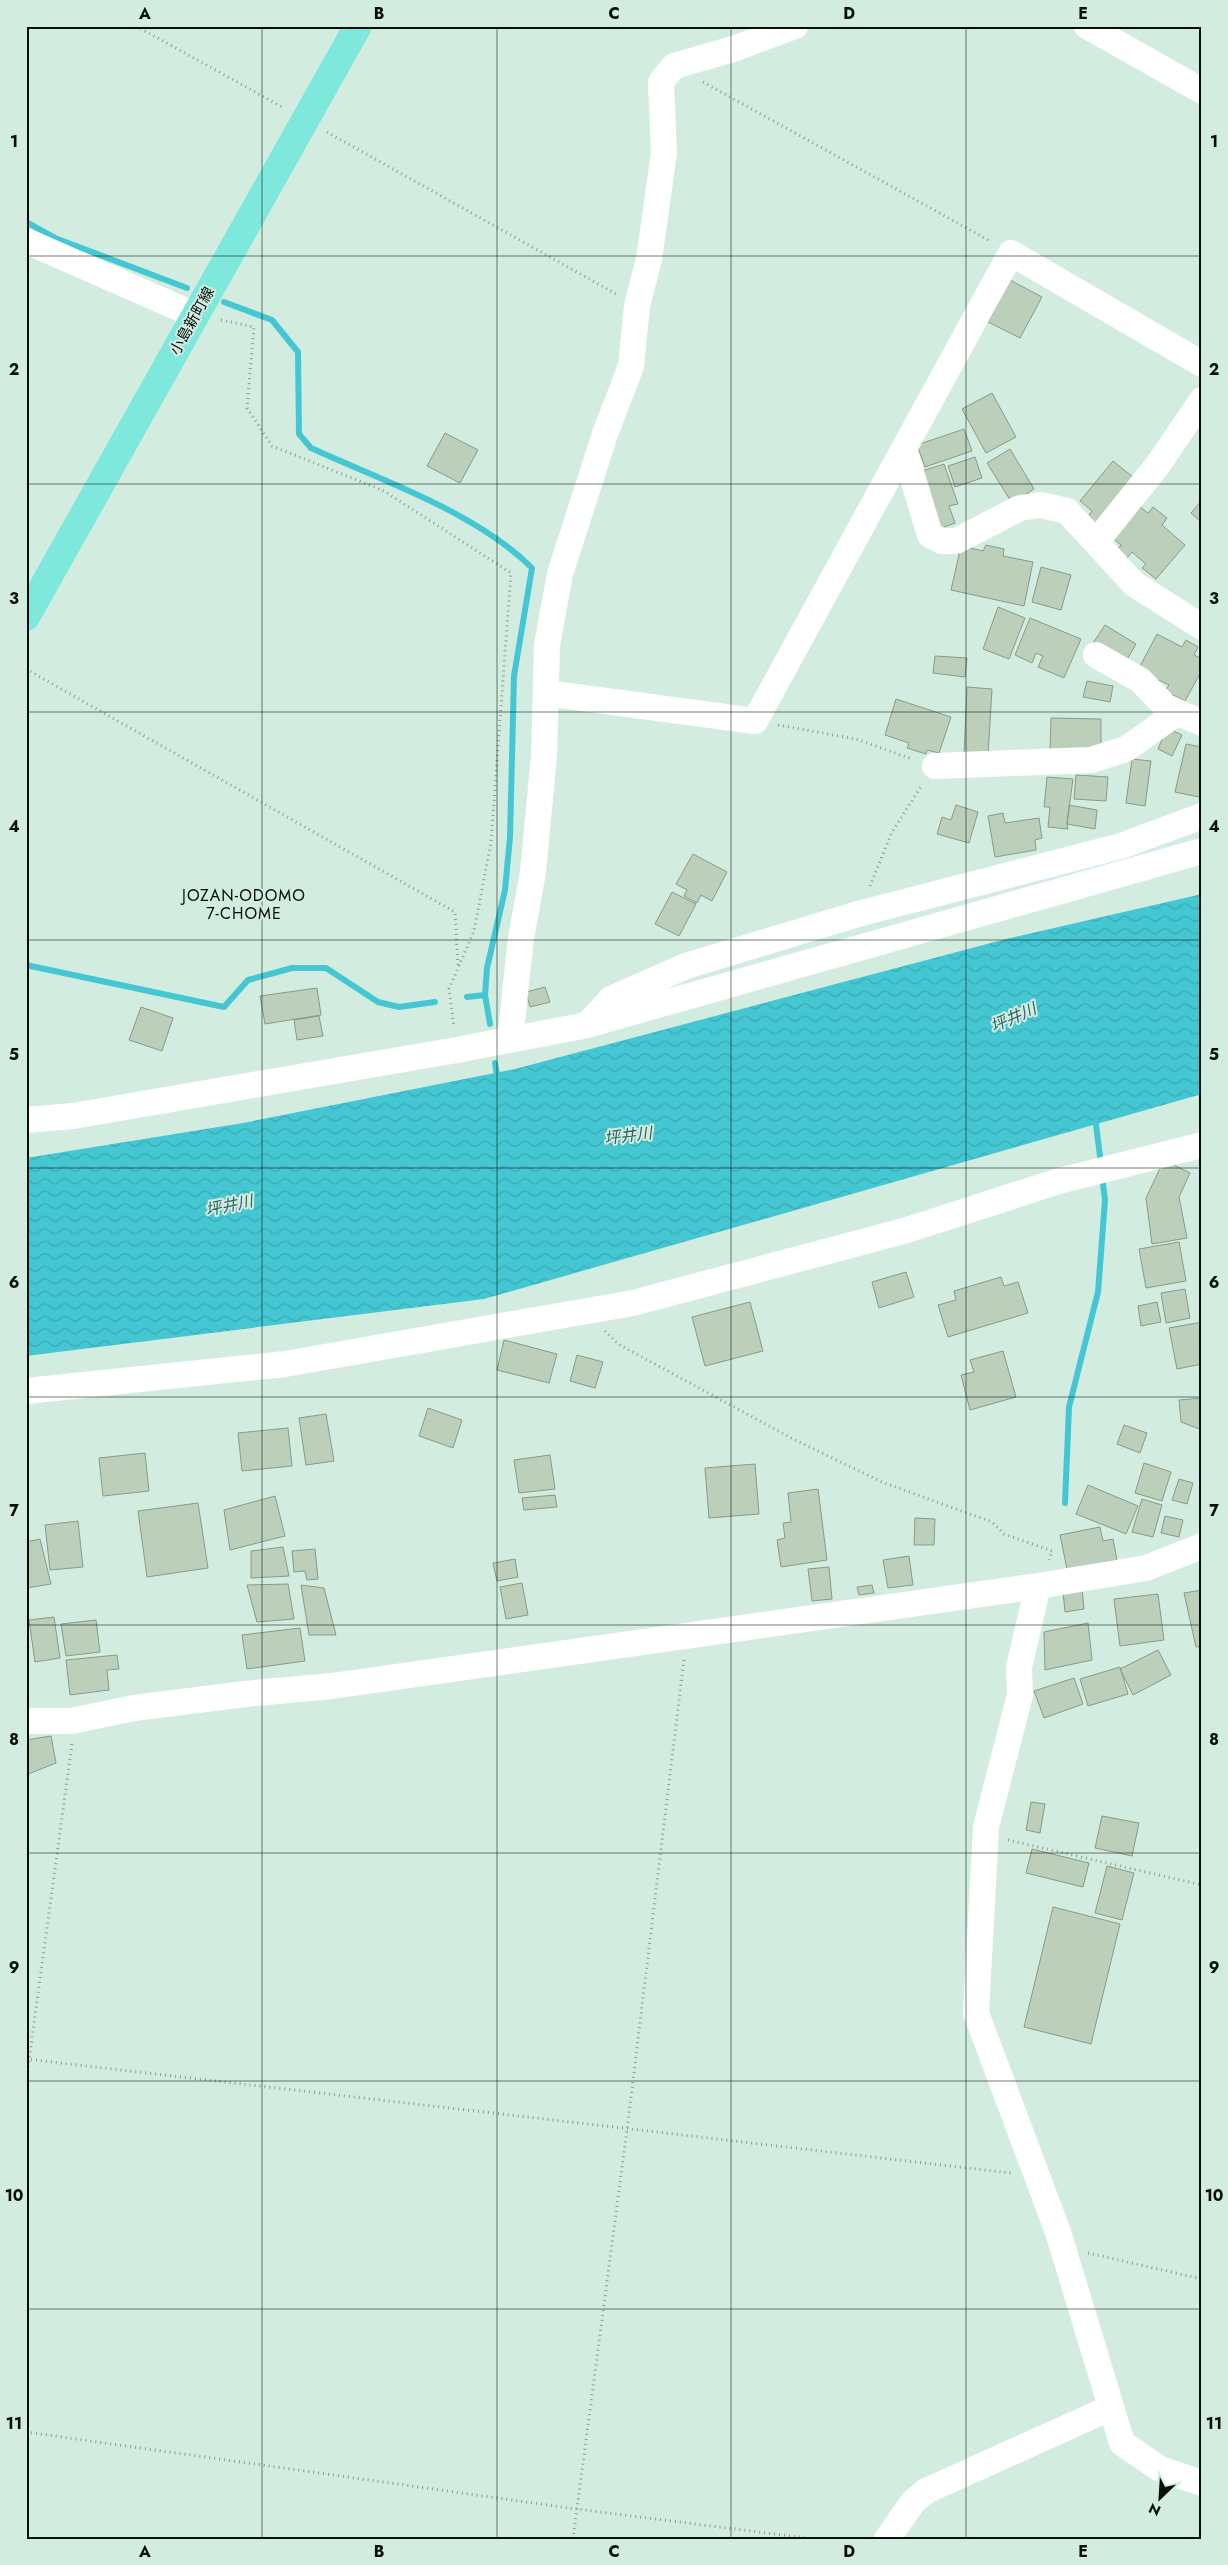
<svg xmlns="http://www.w3.org/2000/svg" width="1228" height="2565" viewBox="0 0 1228 2565" font-family="Jost,'Noto Sans JP',sans-serif">
<style>
.water{fill:url(#water-waves)}
.lines{fill:none;stroke-linecap:round;stroke-linejoin:round}
.stream{stroke:#44c7d2;stroke-width:6}
.building{fill:#bccfbb;stroke:#889a88}
.path{stroke:#889c92;stroke-width:3;stroke-dasharray:1 4;stroke-linecap:butt}
.minor{stroke:#fff;stroke-width:26}
.major{stroke:#7ee8dd;stroke-width:28}
.grid{fill:none;stroke:#060e0a;stroke-width:1;stroke-opacity:0.55}
.labels{text-anchor:middle;stroke-width:4;stroke-linejoin:round;paint-order:stroke}
.street-label{font-size:15px;fill:#060e0a;stroke:#d2eddf}
.neighbourhood-label{font-size:16px;letter-spacing:1px;fill:#060e0a;stroke:#d2eddf}
.water-label{font-size:16px;font-style:italic;fill:#2c6166;stroke:#d2eddf}
.neatline{fill:none;stroke:#060e0a;stroke-width:2}
.grid-label{font-size:16px;text-anchor:middle;font-weight:bold;fill:#060e0a}
</style>
<defs>
<pattern id="water-waves" width="16" height="10" patternUnits="userSpaceOnUse" patternTransform="scale(1.25)"><rect width="16" height="10" fill="#44c7d2"/><path d="M0 5q4-4 8 0t8 0" fill="none" stroke="#3aaab3"/></pattern>
</defs>
<rect width="100%" height="100%" fill="#d2eddf"/>
<path class="water" d="M1202,894v200l-718,205 -458,57v-198l217,-35 272,-54 491,-130z"/>
<g class="lines">
<path class="stream" d="M26,222l29,16 132,50
M224,302l48,18 26,32 1,82 12,14c72,33 165,64 221,120l-18,108 -4,161 -5,53 -18,78 -2,27 5,29
M26,965l198,42 24,-27 44,-12h34l52,34 21,5 36,-5
M467,997l18,-2
M495,1063l3,18
M1095,1117l6,47
M1065,1503l4,-96 29,-115 7,-92 -3,-24"/>
</g>
<path class="building" d="M1010,280l32,17 -22,41 -32,-16z
M992,393l24,44 -30,16 -24,-44z
M964,429l8,22 -47,16 -8,-22z
M445,433l33,17 -18,33 -33,-17z
M1010,449l24,40 -22,14 -25,-40z
M975,457l7,21 -27,9 -7,-21z
M1113,461l26,21 -46,43 -7,-6 6,-8 -12,-10z
M944,464l14,40 -9,2 6,17 -19,7 -20,-57z
M1202,500v23l-11,-10z
M1136,504l12,9 5,-6 14,11 -5,7 23,20 -29,34 -14,-11 4,-4 -14,-12 -6,7 -10,-8 5,-6 -11,-9z
M986,545l18,4 -1,7 30,6 -9,44 -73,-16 10,-44 22,5z
M1041,567l30,8 -10,35 -29,-8z
M998,607l27,11 -16,41 -26,-10z
M1030,618l51,21 -17,39 -26,-11 5,-11 -7,-3 -4,10 -17,-8z
M1105,625l31,19 -11,19 -32,-20z
M1157,634l25,13 4,-7 12,7 -4,8 8,4v11l-17,31 -20,-10 4,-6 -10,-5 -1,3 -21,-11z
M935,656l32,2 -2,19 -32,-4z
M1087,681l26,5 -3,16 -27,-5z
M967,687l25,2 -4,66 -24,-1z
M896,699l55,18 -12,36 -12,-3 -1,4 -19,-6 2,-5 -24,-8z
M1051,718l50,1v33l-51,-1z
M1167,728l15,7 -10,21 -14,-7z
M1186,744l16,3v43l-3,7 -24,-5z
M1132,759l19,2 -6,45 -19,-3z
M1076,775l32,2 -2,24 -32,-2z
M1047,777l26,2 -6,45 1,5 -20,-2 2,-20h-6z
M956,805l22,7 -9,31 -32,-9 5,-17 9,3z
M1069,805l28,5 -2,19 -28,-5z
M1003,813l2,10 34,-5 3,20 -7,2 1,10 -41,7 -7,-41z
M693,854l34,18 -15,29 -11,-6 -4,8 -13,-7 3,-6 -11,-6z
M672,892l24,12 -17,32 -24,-12z
M545,987l5,15 -20,5 -4,-15z
M317,988l4,27 -56,9 -5,-28z
M141,1007l32,11 -11,33 -33,-11z
M319,1016l4,20 -26,4 -3,-20z
M1164,1160l26,13 -11,24 8,41 -35,6 -6,-46z
M1179,1242l7,39 -40,7 -7,-39z
M906,1272l8,25 -35,11 -7,-26z
M1001,1277l3,9 14,-4 10,31 -80,24 -10,-32 18,-5 -2,-9z
M1185,1289l5,29 -24,5 -5,-30z
M750,1302l13,49 -58,15 -13,-49z
M1157,1302l4,20 -20,4 -3,-20z
M1202,1322v42l-25,5 -8,-41z
M504,1340l53,14 -8,29 -52,-13z
M1003,1351l13,46 -46,13 -9,-35 13,-3 -4,-12z
M577,1355l26,7 -8,26 -25,-7z
M1202,1398v32l-21,-8 -2,-22z
M428,1408l34,12 -9,28 -34,-12z
M326,1414l8,47 -28,4 -7,-47z
M1124,1425l23,8 -7,20 -23,-9z
M288,1428l4,38 -50,5 -4,-38z
M145,1453l4,38 -46,5 -4,-38z
M550,1455l5,34 -36,4 -5,-33z
M1144,1463l27,9 -9,29 -27,-8z
M755,1464l4,50 -50,4 -4,-50z
M1179,1479l14,4 -6,21 -15,-4z
M1088,1485l50,21 -12,28 -50,-20z
M818,1489l9,71 -46,7 -4,-27 8,-2 -2,-15 8,-1 -3,-29z
M555,1495l2,12 -33,3 -2,-12z
M275,1496l10,40 -55,14 -6,-40z
M1142,1499l20,6 -9,32 -21,-5z
M198,1503l10,65 -61,9 -9,-66z
M1165,1516l18,4 -4,17 -18,-4z
M915,1518l20,1 -1,26h-20z
M78,1521l5,46 -33,3 -5,-45z
M1100,1527l3,14 10,-2 4,21 -50,9 -7,-34z
M40,1539l11,45 -25,4v-46z
M283,1547l6,29 -38,2v-27z
M315,1549l3,30 -11,1 -2,-9 -11,1 -2,-21z
M909,1556l4,29 -25,3 -5,-28z
M515,1559l3,18 -21,4 -4,-18z
M829,1567l3,32 -20,2 -4,-32z
M522,1583l6,32 -22,4 -6,-32z
M288,1584l6,35 -37,3 -10,-37z
M301,1585l23,3 12,47h-27z
M872,1585l2,8 -15,2 -2,-8z
M1082,1589l2,20 -19,3 -2,-21z
M1202,1590v56l-6,1 -12,-54z
M1158,1594l6,46 -44,6 -6,-47z
M54,1617l6,41 -25,4 -6,-42z
M96,1620l4,32 -34,4 -5,-32z
M1088,1623l4,37 -47,10 -1,-38z
M300,1628l5,33 -58,8 -5,-34z
M1158,1650l13,25 -38,20 -13,-26z
M117,1655l2,14 -12,1 2,20 -39,5 -4,-35z
M1120,1667l8,27 -40,12 -8,-27z
M1074,1678l9,26 -39,14 -10,-27z
M51,1736l5,27 -30,12v-35z
M1031,1802l14,2 -5,29 -14,-3z
M1102,1816l37,7 -7,33 -37,-8z
M1032,1849l57,14 -6,24 -57,-14z
M1107,1866l27,7 -12,47 -27,-7z
M1053,1907l67,17 -29,120 -67,-17z"/>
<g class="lines">
<path class="path" d="M136,26l148,82
M703,82l287,159
M327,132l289,162
M221,320l33,7 -7,81 25,38 112,45 127,82 -20,269 -17,89 -25,58 5,38
M26,669l429,243 3,54
M778,725l78,14 56,20
M870,886l22,-54 30,-47
M605,1331l13,13 175,95 89,43 110,40 12,12 48,17 -3,9
M1008,1840l194,45
M26,2059l985,114
M26,2082l46,-338
M1088,2253l114,26
M26,2432l550,77 238,30
M573,2539l54,-409 57,-471"/>
<path class="minor" d="M1087,26l115,65
M26,241l169,74
M904,449l26,86 12,6h14l64,-33 21,-3 26,6 67,73 68,43
M1096,542l61,-76 45,-66
M1096,655l44,25 26,27 36,16
M546,693l209,28 256,-468 191,111
M935,766l156,-6 35,-11 51,-36
M587,1025l24,-26 75,-33 172,-52 263,-68 81,-30
M510,1040l11,-102 12,-66 11,-116 3,-111 13,-71 45,-140 26,-68 6,-60 12,-47 15,-106 -3,-71 13,-16 59,-17 62,-23
M26,1120l47,-4 384,-66 130,-25 615,-174
M26,1391l259,-27 348,-61 274,-73 152,-49 143,-36
M1038,1586l-19,81 1,28 -34,132 -10,186 82,219 64,211 38,26 42,14
M26,1721h45l63,-13 111,-14 87,-8 706,-100 108,-18 56,-22
M887,2539l26,-37 13,-11 184,-83"/>
<path class="major" d="M26,617l332,-591"/>
</g>
<path class="grid" d="M262,26v2513M497,26v2513M731,26v2513M966,26v2513M26,256h1176M26,484h1176M26,712h1176M26,940h1176M26,1168h1176M26,1397h1176M26,1625h1176M26,1853h1176M26,2081h1176M26,2309h1176"/>
<g class="labels">
<g class="street-label">
<text transform="translate(192 321) rotate(-61)" y="5">小島新町線</text>
</g>
<g class="neighbourhood-label">
<text x="244" y="901">JOZAN-ODOMO<tspan x="244" dy="18">7-CHOME</tspan></text>
</g>
<g class="water-label">
<text transform="translate(1013 1017) rotate(-24)" y="6">坪井川</text>
<text transform="translate(628 1135) rotate(-7)" y="6">坪井川</text>
<text transform="translate(229 1205) rotate(-12)" y="6">坪井川</text>
</g>
</g>
<rect width="1228" height="2565" fill="none" stroke="#d2eddf" stroke-width="55"/>
<g transform="translate(1160 2498) rotate(205)" stroke="#d2eddf" stroke-width="4" paint-order="stroke">
<path d="M0-4L9 19L0 12L-9 19Z" fill="#060e0a"/>
<text y="-8" font-size="14" font-weight="bold" text-anchor="middle" fill="#060e0a">N</text>
</g>
<rect x="28" y="28" width="1172" height="2510" class="neatline"/>
<g class="grid-label">
<text x="145" y="19">A</text>
<text x="379" y="19">B</text>
<text x="614" y="19">C</text>
<text x="849" y="19">D</text>
<text x="1083" y="19">E</text>
<text x="14" y="147">1</text>
<text x="1214" y="147">1</text>
<text x="14" y="375">2</text>
<text x="1214" y="375">2</text>
<text x="14" y="604">3</text>
<text x="1214" y="604">3</text>
<text x="14" y="832">4</text>
<text x="1214" y="832">4</text>
<text x="14" y="1060">5</text>
<text x="1214" y="1060">5</text>
<text x="14" y="1288">6</text>
<text x="1214" y="1288">6</text>
<text x="14" y="1516">7</text>
<text x="1214" y="1516">7</text>
<text x="14" y="1745">8</text>
<text x="1214" y="1745">8</text>
<text x="14" y="1973">9</text>
<text x="1214" y="1973">9</text>
<text x="14" y="2201">10</text>
<text x="1214" y="2201">10</text>
<text x="14" y="2429">11</text>
<text x="1214" y="2429">11</text>
<text x="145" y="2557">A</text>
<text x="379" y="2557">B</text>
<text x="614" y="2557">C</text>
<text x="849" y="2557">D</text>
<text x="1083" y="2557">E</text>
</g>
</svg>
